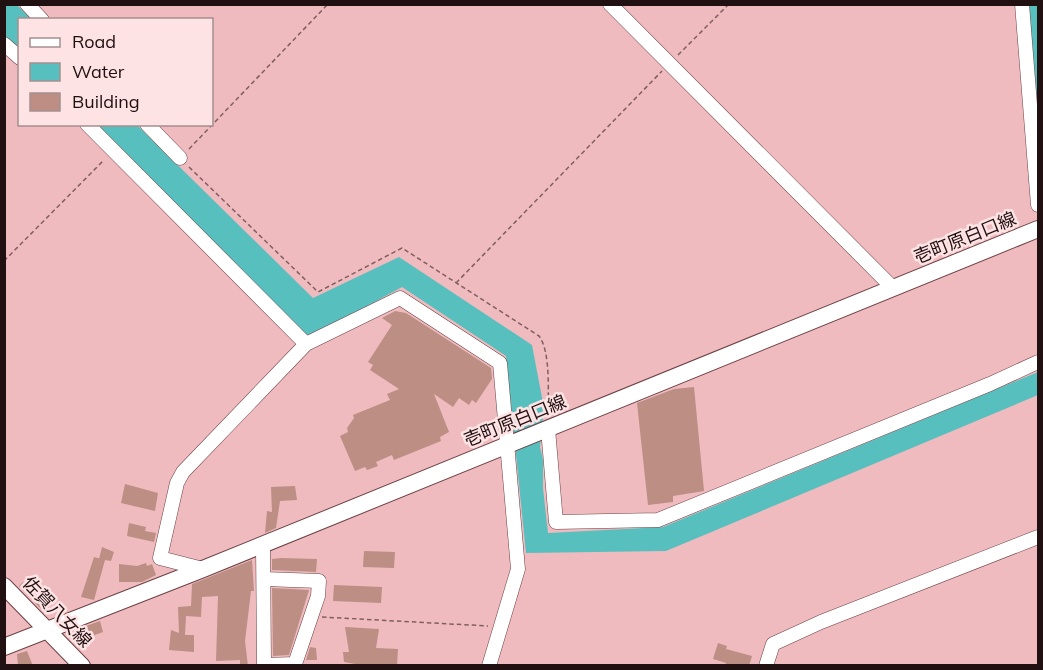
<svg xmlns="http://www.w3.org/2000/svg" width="1043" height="670" viewBox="0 0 1043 670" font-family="Mulish,'Noto Sans JP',sans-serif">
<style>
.water{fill:#57c0bf}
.building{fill:#bd8e83}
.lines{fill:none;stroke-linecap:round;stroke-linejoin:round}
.minor-casing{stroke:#6c4145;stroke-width:15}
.major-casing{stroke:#6c4145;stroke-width:18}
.path{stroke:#805f61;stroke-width:1.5;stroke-dasharray:4.5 3;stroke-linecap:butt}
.minor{stroke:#fff;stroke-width:14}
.major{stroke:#fff;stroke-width:16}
.labels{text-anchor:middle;stroke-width:5;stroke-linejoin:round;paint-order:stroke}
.street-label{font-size:18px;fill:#211011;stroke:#fee3e5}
</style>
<rect width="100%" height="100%" fill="#efbbbe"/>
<path class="water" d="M4,5h13l14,14 -11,1 -1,32 -14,-15z
M1027,5h11v131z
M92,125h45l176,173 86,-41 133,88 12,63 -4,39 3,13v28l5,45 115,-6 375,-155v23l-372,156 -140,2 -20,-197 -104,-69 -93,51z"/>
<path class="building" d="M395,311l11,2 85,55 1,11 -16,24 -4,-3 -3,5 -10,-7 -6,9 -19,-13 15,38 -9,5 1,4 -47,19 -2,-5 -16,7 2,4 -11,4 -2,-3 -10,4 -15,-35 8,-4 -1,-4 7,-10 -1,-3 37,-15 -3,-6 12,-5 -29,-19 3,-5 -5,-3 24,-37 -10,-7z
M694,387l10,104 -31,5v6l-25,3 -11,-102 37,-14z
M125,484l33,9 -3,18 -34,-8z
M295,486l2,14 -17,1 -4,27 -11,5 2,-22 5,1 -1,-25z
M129,523l17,4 -1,4 11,2 -2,9 -27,-6z
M102,547l12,5 -3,9 -12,-2z
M364,551l31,1 -1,16 -31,-1z
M94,557l11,3 -11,40 -13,-3z
M281,558l36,1 -1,13 -44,-2v-11z
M252,560l2,31h-3l-6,50 3,25h-8v-6l-24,1 2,-65 -16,1 -1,20 -15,-1 -1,19h9v17l-25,-2 2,-20 8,3 -1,-26 13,-1 1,-22z
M146,563l1,3 5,-2 4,11 -14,7h-23v-18l18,2z
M23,582l23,23 -4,5 -23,-24z
M334,585l48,2 -1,16 -48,-2z
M272,588l37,2 -20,65 -16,1z
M100,621l3,11 -11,4 -5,-1 -1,-9z
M345,627l34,2 -3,19 22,1 -1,17 -36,-1 -17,-3 -1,-10h6z
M718,643l9,3 -1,3 26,7 -3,10h-24l1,-3 -13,-4z
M310,647l6,1 1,12h-11z
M27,651l6,15h-15l-1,-12z"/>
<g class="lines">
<defs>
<path id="minor" d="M27,4l15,16
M610,4l283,284
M1022,4l16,201
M4,44l16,14
M87,124l219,220
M147,124l33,34
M548,429l8,93 102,-2 332,-136 48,-22
M263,544l1,121 31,-1 23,-68 1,-15 -55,-2
M203,569l-43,-11 17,-75 6,-11 123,-128 94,-46 100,65 18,206 -29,97
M766,666l7,-22 48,-22 217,-85"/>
<path id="major" d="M4,586l78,80
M4,647l199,-78 835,-340"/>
</defs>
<use href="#minor" class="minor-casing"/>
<use href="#major" class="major-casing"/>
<path class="path" d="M678,55l51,-51
M189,149l139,-145
M189,167l129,125 84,-44 137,88c12,16 9,58 9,79
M4,261l100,-101
M456,283l206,-212
M322,617l166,9"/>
<use href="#minor" class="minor"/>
<use href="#major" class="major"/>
</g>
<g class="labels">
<g class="street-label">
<text transform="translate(965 238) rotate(-22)" y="6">壱町原白口線</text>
<text transform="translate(515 421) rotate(-22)" y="6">壱町原白口線</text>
<text transform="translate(57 612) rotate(46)" y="6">佐賀八女線</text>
</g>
</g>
<rect width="1043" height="670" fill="none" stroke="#211011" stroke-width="12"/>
<rect x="18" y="18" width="195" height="108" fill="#fee3e5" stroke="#a68f90" stroke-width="1.5"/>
<rect x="30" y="38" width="30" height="9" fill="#ffffff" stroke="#a68f90" stroke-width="1.5"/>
<text x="72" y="48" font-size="18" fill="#211011">Road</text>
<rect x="30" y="63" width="30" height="18" fill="#57c0bf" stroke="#a68f90" stroke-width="1.5"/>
<text x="72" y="78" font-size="18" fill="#211011">Water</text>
<rect x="30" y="93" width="30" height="18" fill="#bd8e83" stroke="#a68f90" stroke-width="1.5"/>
<text x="72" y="108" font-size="18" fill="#211011">Building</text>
</svg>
